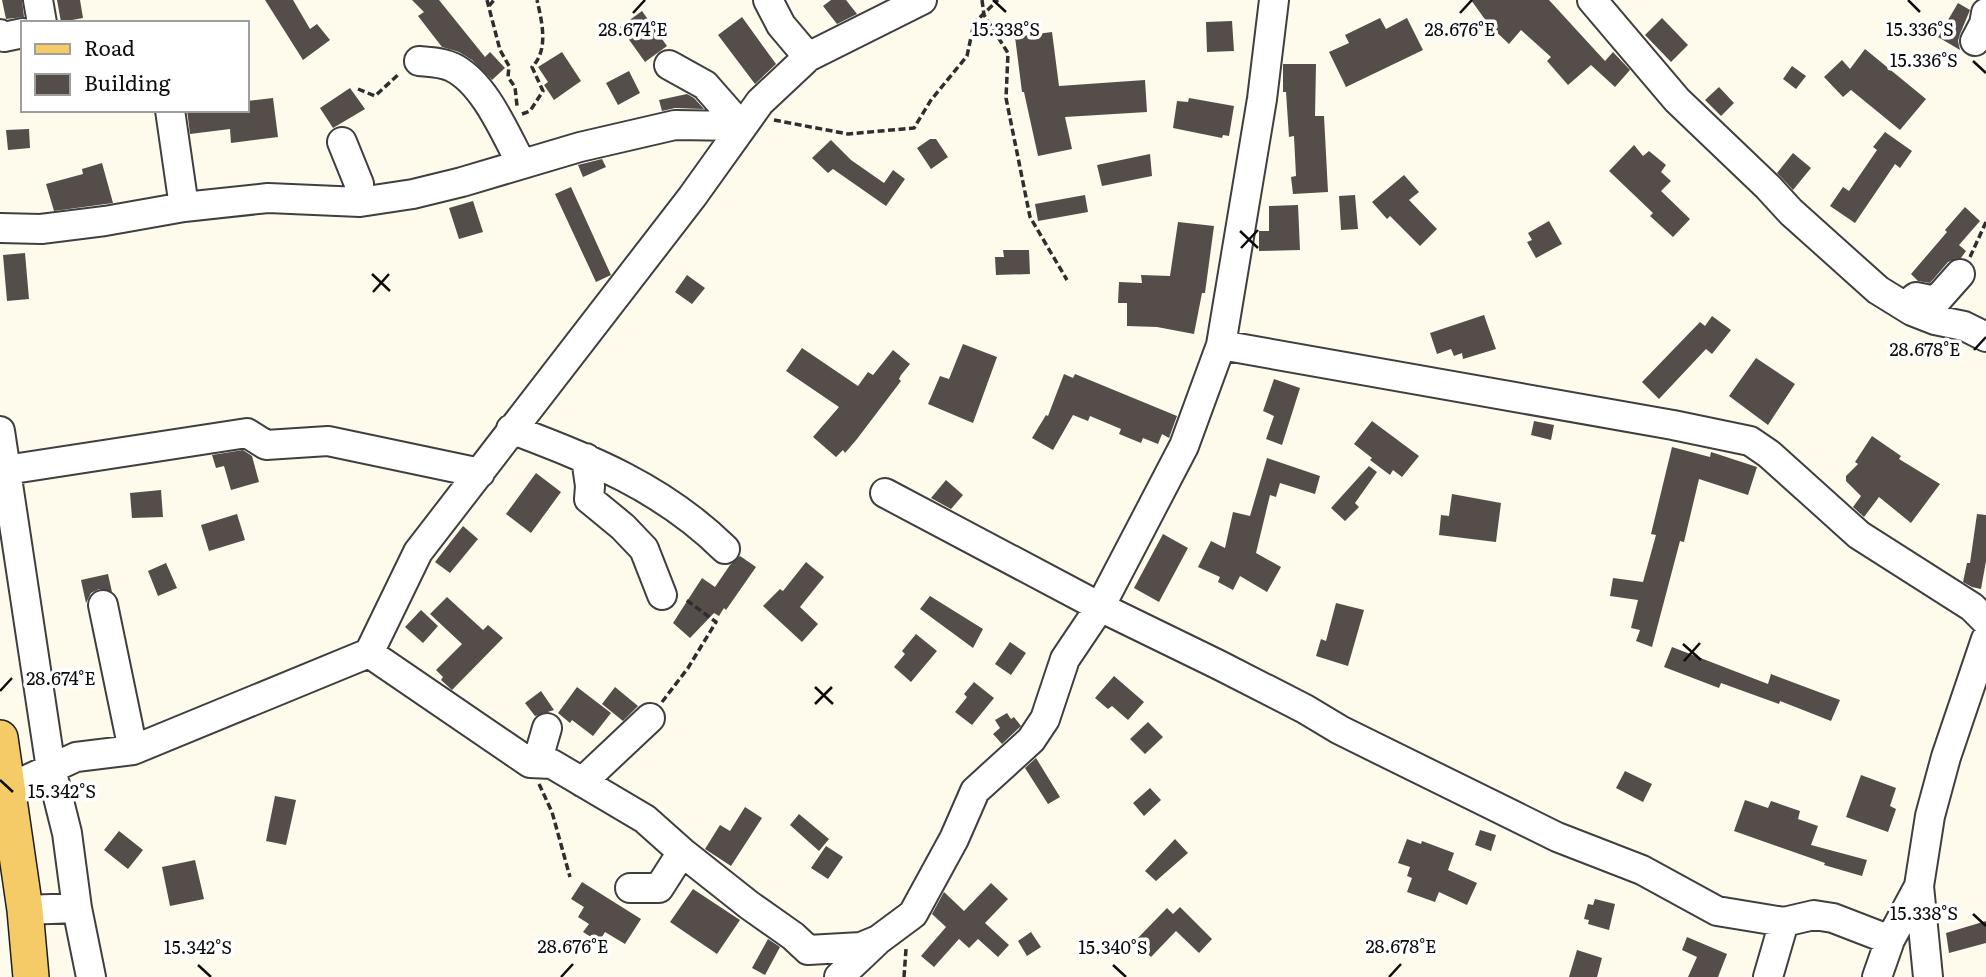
<svg xmlns="http://www.w3.org/2000/svg" width="1986" height="977" viewBox="0 0 1986 977" font-family="Literata,serif">
<style>
.building{fill:#544d49}
.lines{fill:none;stroke-linecap:round;stroke-linejoin:round}
.minor-casing{stroke:#3f3f3f;stroke-width:32}
.major-casing{stroke:#1d1d1d;stroke-width:38}
.path{stroke:#2e2e2e;stroke-width:3.5;stroke-dasharray:7 3.5;stroke-linecap:butt}
.minor{stroke:#fff;stroke-width:28}
.major{stroke:#f4cb66;stroke-width:35}
.ticks{fill:none;stroke:#0c0c0c;stroke-width:2.5}
.ticks-label{font-size:18px;text-anchor:middle;fill:#0c0c0c;stroke:#fff;stroke-width:7;stroke-linejoin:round;paint-order:stroke}
</style>
<rect width="100%" height="100%" fill="#fefaec"/>
<path class="building" d="M2,0h20l2,17 -18,2z
M57,0h23l3,18 -22,4z
M265,0h28l17,29 7,-5 13,16 -27,20z
M412,0h27l46,57 5,-5 15,16 -13,12 -20,-20 -13,-8 -17,-5 -24,-31 6,-4z
M831,0h15l11,14 -20,10 -14,-18z
M1471,0h78l56,61 8,-9 17,18 -15,17 -24,-22 -23,20 -21,-24 4,-4 -30,-27 -12,14 -20,-19z
M1958,3l12,7 -10,24 -2,7 2,9 -22,-13z
M642,11l25,35 -22,16 -25,-35z
M742,17l34,47 -21,20 -37,-49z
M1380,18l6,11 21,-11 16,32 -77,37 -17,-35 20,-9 -4,-8z
M1662,18l26,27 -17,17 -26,-27z
M1232,21l2,30 -27,1 -1,-30z
M1052,32l7,54 86,-6 2,32 -82,5 7,32 -34,7 -14,-64h-2l-7,-55z
M1865,49l61,50 -26,31 -49,-40 -8,7 -19,-20 18,-17 8,9z
M562,52l19,29 -27,19 -10,-15 4,-3 -10,-15z
M1283,64h33l-1,52h9l4,76 -35,2 -2,-17 5,-1 -2,-40 -5,1 -3,-45h-3z
M1792,66l14,10 -10,13 -13,-10z
M629,71l11,22 -22,12 -12,-22z
M1719,87l15,16 -13,13 -16,-16z
M350,88l15,21 -32,19 -13,-20z
M687,94l7,4 10,11 -29,-1 -13,3 -3,-11z
M273,98l5,39 -47,6 -1,-14 -40,5 -3,-24h60v-9z
M1189,98l45,8 -5,30 -6,-1 -1,3 -49,-10 4,-27 11,1z
M29,129l1,19 -22,2 -2,-20z
M1885,132l27,19 -12,17 -5,-4 -40,59 -25,-17 13,-19 6,4 28,-41 -4,-3z
M930,139h6l12,18 -17,12 -14,-21z
M831,140l20,20 33,23 9,-13 12,9 -19,27 -53,-37 -5,4 -16,-15z
M1634,145l9,11 6,-5 17,14 -5,7 10,9 -10,10 29,28 -17,18 -23,-21 3,-3 -44,-42z
M1793,153l18,15 -18,22 -16,-17z
M1150,154l2,22 -50,10 -5,-21z
M602,159l4,8 -23,10 -5,-12z
M102,163l11,40 -59,8 -8,-27 37,-10 -1,-5z
M1404,175l15,17 -10,8 28,29 -17,17 -30,-30 -3,3 -15,-17z
M571,187l40,88 -15,7 -41,-88z
M1085,195l3,17 -50,9 -3,-17z
M1355,195l3,34 -17,1 -2,-34z
M473,201l10,31 -24,7 -10,-31z
M1298,205l2,45 -41,1v-20h10v-25z
M1965,207l15,14 -21,24 7,6 -5,7 -13,4 -18,21 -12,-2 -7,-7 36,-42 -2,-2z
M1549,221l13,23 -26,14 -9,-16 5,-2 -4,-7z
M1178,222l36,4 -9,67h-3l-8,41 -37,-7 -30,-1v-23h-9l1,-21 23,1 -1,-8 29,1z
M1003,250h26l1,24 -34,1 -1,-18h9z
M25,253l4,46 -22,2 -4,-46z
M687,275l18,13 -13,16 -17,-12z
M1484,315l12,34 -33,10 -1,-6 -8,3 -3,-7 -14,5 -7,-21z
M1712,316l19,14 -19,24 -6,-5 -47,50 -17,-17 58,-60 5,4z
M963,344l34,13 -24,66 -45,-19 12,-28 9,3z
M802,348l56,38 10,-14 5,3 20,-25 17,14 -9,11 -2,4 2,2 -44,58 -12,14 -2,-3 -7,7 -23,-20 26,-30 -53,-36z
M1756,358l39,26 -27,41 -39,-29z
M1064,374l9,4 2,-4 102,42 -8,22 -7,-4 -4,10 -15,-6 -2,5 -22,-9 2,-5 -31,-13 -2,5 -15,-6 -20,35 -21,-12 14,-23 2,1z
M1274,379l26,9 -18,57 -16,-6 8,-23 -11,-5z
M1372,421l47,35 -17,21 -9,-7 -3,5 -20,-15 2,-2 -18,-14z
M1534,421l20,4 -3,15 -20,-5z
M1872,436l29,20 -2,3 41,25 -29,39 -32,-26 -15,20 -11,-10 8,-11 -15,-15v-5l12,-12 -3,-2z
M1672,447l38,10 1,-5 46,15 -9,28 -49,-16 -15,63 -4,-1 -28,106 -16,-6 4,-11 -9,-2 7,-28 -28,-4 3,-18 30,4 13,-47 -5,-1z
M243,450l9,6 7,26 -28,8 -7,-24 -8,2 -4,-13z
M1267,458l53,18 -5,18 -35,-11 -4,14 -6,-2 -14,58 25,14 -14,25 -27,-16 -7,14 -15,-8 2,-5 -22,-10 13,-26 14,7 8,-36 17,4z
M1369,466l8,6 -22,31 4,4 -14,14 -14,-13z
M536,473l25,19 -30,41 -25,-19z
M946,480l17,15 -12,14 -20,-11z
M161,490l2,27 -31,1 -2,-25z
M1452,494l49,9 -5,39 -57,-7 2,-20 8,1z
M237,514l8,26 -36,11 -8,-26z
M1977,514l9,1v46l-5,28 -9,-2 -9,-5 4,-19h3z
M463,526l15,13 -28,34 -15,-11z
M1163,534l25,14 -29,54 -25,-14z
M740,556l16,11 -30,43 -2,-2 -5,8 -5,-3 -24,25 -17,-15 29,-45 13,9 15,-22z
M806,562l18,15 -24,30 18,17 -16,18 -39,-36 17,-17 3,2z
M166,563l11,25 -19,8 -10,-25z
M108,574l4,18 -13,-3 -8,4 -5,10 -5,-23z
M930,596l53,33 -10,19 -53,-39z
M447,597l36,33 5,-5 15,13 -51,52 -11,-10 2,-3 -7,-7 26,-26 -32,-30z
M1336,603l28,7 -16,56 -32,-10 5,-17 5,2z
M421,610l17,16 -15,17 -18,-16z
M916,634l21,17 -26,31 -17,-15 11,-13 -3,-3z
M1010,642l16,11 -15,22 -16,-11z
M1672,647l96,37 3,-10 69,26 -9,21 -51,-20 -1,3 -58,-21 -2,5 -55,-21z
M1114,676l30,26 -16,18 -16,-14 -4,3 -13,-11z
M974,682l20,16 -22,27 -17,-13 12,-15 -3,-3z
M577,687l34,26 -18,23 -21,-16 -2,3 -12,-10z
M615,687l23,19 -15,15 -21,-17z
M541,691l13,19 -19,6 -10,-13z
M1007,713l4,6 3,-2 7,9 -19,18 -9,-10 7,-6 -5,-8z
M1148,722l15,15 -18,17 -15,-15z
M1036,758l24,39 -12,7 -23,-36z
M1625,771l27,13 -9,18 -27,-14z
M1861,775l35,13 -6,18 6,3 -8,23 -42,-15z
M1150,788l11,12 -17,16 -11,-13z
M275,796l21,4 -10,45 -20,-4z
M1745,800l23,8 3,-7 29,10 -2,8 20,7 -7,19 56,15 -5,16 -38,-11 1,-2 -91,-32z
M745,807l17,11 -31,48 -26,-17 15,-24 10,6z
M799,814l30,25 -10,12 -29,-26z
M1480,830l16,5 -5,16 -16,-6z
M119,831l24,19 -15,19 -24,-19z
M1175,839l13,14 -32,28 -11,-10z
M1407,839l14,5 1,-3 32,12 -6,17 29,13 -10,22 -28,-13 -4,10 -28,-10 5,-14 -5,-2 3,-9 -12,-4z
M826,846l17,11 -15,22 -17,-11z
M195,860l9,39 -34,7 -8,-39z
M582,882l59,37 -16,25 -20,-12 -6,10 -16,-10 6,-8 -11,-7 6,-10 -13,-8z
M991,883l17,16 -23,24 24,22 -11,12 -20,-18 -9,9 -10,-9 -25,28 -13,-11 25,-29 -14,-13 12,-22 20,19z
M693,889l47,31 -23,34 -47,-32z
M1595,899l20,5 -6,26 -21,-6 1,-4 -5,-1 4,-15 5,1z
M1180,907l32,32 -13,14 -23,-22 -25,26 -16,-16 32,-33 6,6z
M1986,921v22l-37,10 -3,-20z
M1031,932l10,15 -14,9 -9,-15z
M1687,937l40,17 -9,23h-30l9,-20 -15,-7z
M768,939l12,8 -15,28 -13,-7z
M1577,950l25,8 -5,19h-28z"/>
<g class="lines">
<defs>
<path id="minor" d="M38,0l4,23
M768,0l13,25 27,32
M1274,0l-12,99 -41,246 452,80 77,16 19,13 90,81 113,72 14,14
M1592,0l85,100 91,87 23,25 87,78 34,21 23,9 29,6 22,11
M0,34l4,3 19,-4
M1975,41l9,-17 2,-11
M419,61c11,1 23,1 33,6 32,15 53,66 69,96
M669,65l36,20 36,41
M170,110l14,97
M342,142l17,42 1,18
M0,228l41,1 64,-8 79,-14 84,-9 92,4 53,-8 49,-12 118,-35 95,-22 66,1
M1905,306l11,-9 20,4 24,-27
M511,429c81,31 151,58 214,120
M0,431l51,338 16,64 10,75 14,69
M586,458l4,28 -1,13 34,28 21,22 18,46
M0,471l247,-38 19,12 62,-4 152,32
M885,493l215,114 119,58 86,44 35,21 217,107 85,33 75,41 67,11 -16,55
M103,605l30,145
M369,653l49,-101 274,-355 68,-95 48,-45 114,-57
M530,763l10,-11 7,-24
M582,782l68,-64
M9,788l67,-31 57,-7 236,-97 161,110 22,1 93,55 37,33 67,53 44,31 15,14 53,-3 17,-7 35,-26 41,-75 21,-48 56,-51 14,-21 20,-60 35,-52 84,-161 37,-101
M630,888h29l23,-36
M25,910l52,-2
M1784,922l30,-7 19,3 57,22
M839,977l37,-35
M1877,977l13,-37 29,-54
M1928,977l-9,-91 11,-70 16,-59 40,-118"/>
<path id="major" d="M0,738l25,172 6,67"/>
</defs>
<use href="#minor" class="minor-casing"/>
<use href="#major" class="major-casing"/>
<path class="path" d="M487,0l13,50 9,16 -1,11 7,10 2,19
M982,0l2,15 24,38 -2,45 24,119 37,63
M489,6l5,-6
M358,89l17,7 25,-23
M522,114l8,-3 13,-20 -11,-24c17,-17 10,-45 5,-67
M774,120l74,14 66,-6 17,-28 36,-44 7,-33 24,-23
M1970,257l16,-35
M662,702l26,-34 28,-46 -31,-23
M539,784l13,28 18,65
M904,977l2,-28"/>
<use href="#minor" class="minor"/>
<use href="#major" class="major"/>
</g>
<path class="ticks" d="M993,0l13,12M1908,0l12,12M633,13l12,-13M1460,13l12,-13M1973,61l13,12M1240,231l18,17M1241,248l17,-18M372,274l18,17M373,292l16,-18M1974,350l12,-13M1683,644l18,16M1684,661l16,-18M815,687l18,17M0,691l12,-13M815,704l17,-17M0,780l13,12M1973,914l13,12M198,965l13,12M1113,965l13,12M561,977l12,-13M1389,977l12,-13"/>
<g class="ticks-label">
<text x="1920" y="36">15.336°S</text>
<text x="1006" y="36">15.338°S</text>
<text x="633" y="36">28.674°E</text>
<text x="1460" y="36">28.676°E</text>
<text x="1924" y="67">15.336°S</text>
<text x="1925" y="356">28.678°E</text>
<text x="61" y="685">28.674°E</text>
<text x="62" y="798">15.342°S</text>
<text x="1924" y="920">15.338°S</text>
<text x="573" y="953">28.676°E</text>
<text x="1401" y="953">28.678°E</text>
<text x="198" y="954">15.342°S</text>
<text x="1113" y="954">15.340°S</text>
</g>
<rect x="21" y="21" width="228" height="91" fill="#ffffff" stroke="#9e9e9e" stroke-width="2"/>
<rect x="35" y="44" width="35" height="10" fill="#f4cb66" stroke="#9e9e9e" stroke-width="2"/>
<text x="84" y="56" font-size="21" fill="#0c0c0c">Road</text>
<rect x="35" y="74" width="35" height="21" fill="#544d49" stroke="#9e9e9e" stroke-width="2"/>
<text x="84" y="91" font-size="21" fill="#0c0c0c">Building</text>
</svg>
